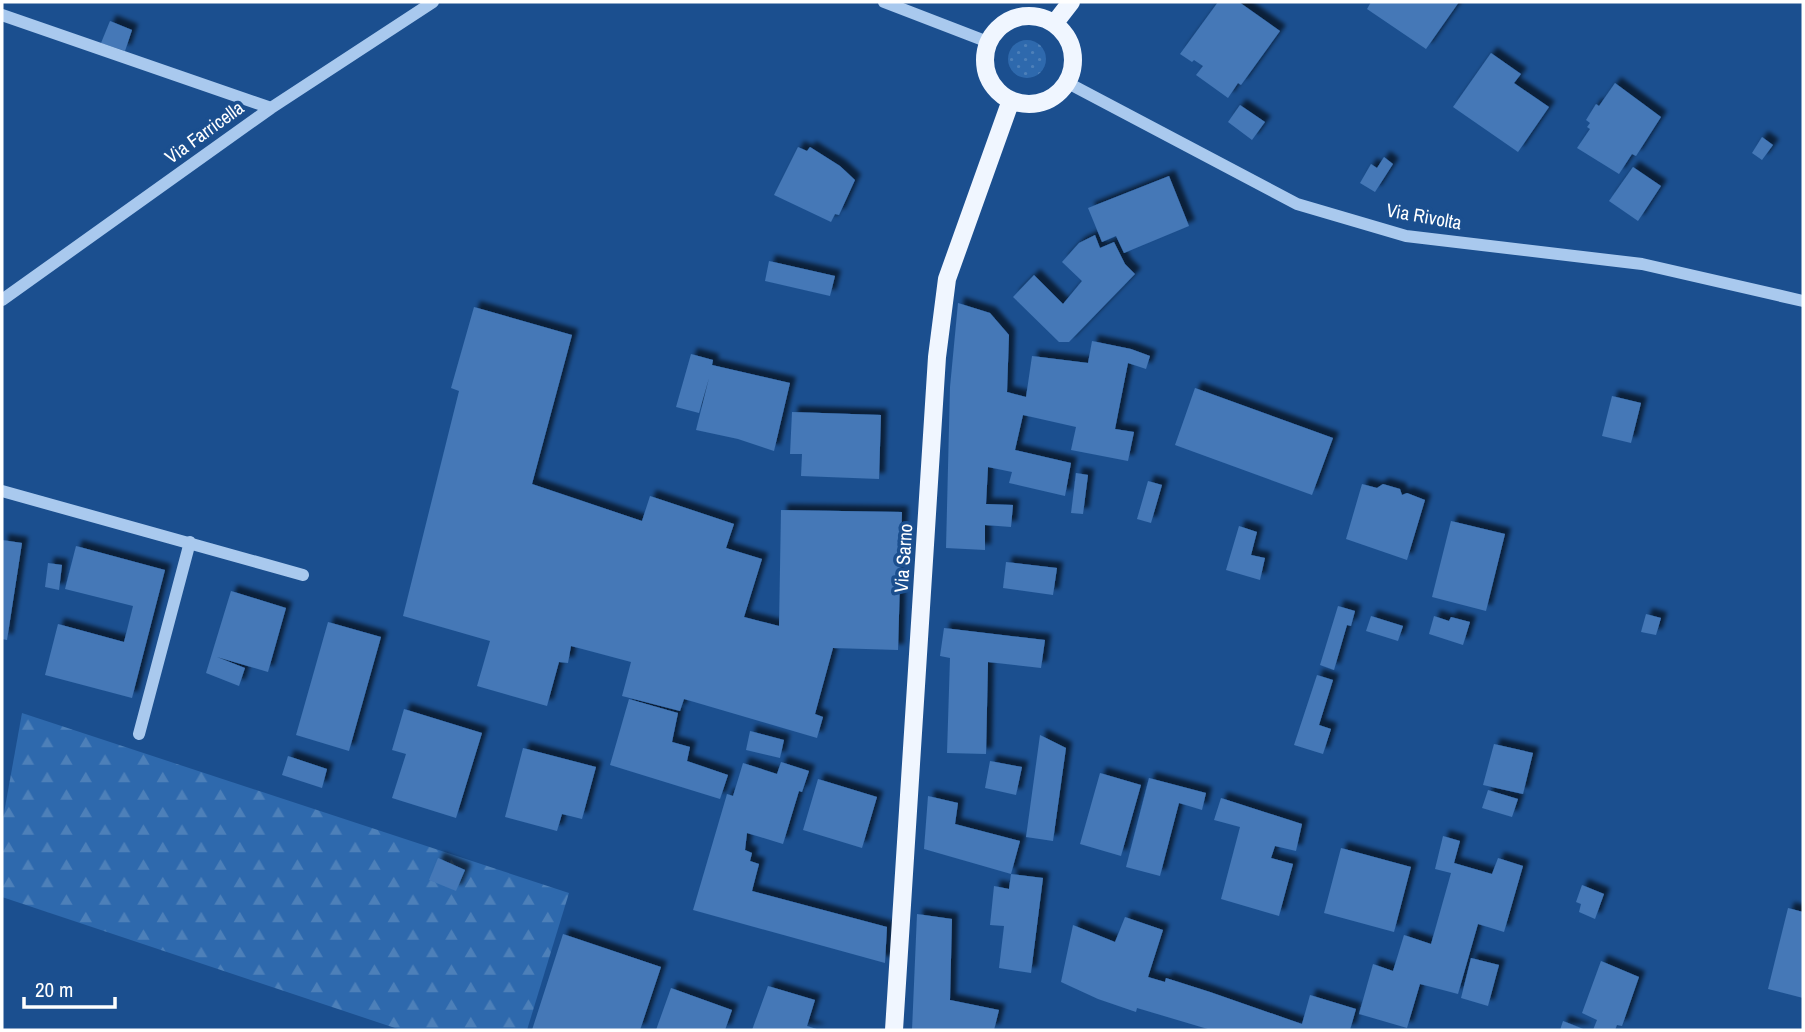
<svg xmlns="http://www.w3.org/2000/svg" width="1805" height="1032" viewBox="0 0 1805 1032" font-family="'Archivo Narrow',sans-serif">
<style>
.grass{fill:url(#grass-dots)}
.forest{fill:url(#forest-firs)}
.building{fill:#4478b7;filter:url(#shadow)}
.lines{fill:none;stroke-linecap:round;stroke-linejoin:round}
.minor{stroke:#a9c9ee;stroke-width:12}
.major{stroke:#f0f6ff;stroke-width:18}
.labels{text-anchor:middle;stroke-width:7;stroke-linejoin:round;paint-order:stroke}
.street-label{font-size:19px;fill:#fff;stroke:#1b4f8f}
</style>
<defs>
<pattern id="grass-dots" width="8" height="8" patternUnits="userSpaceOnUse" patternTransform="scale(1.75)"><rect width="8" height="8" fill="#2e69ad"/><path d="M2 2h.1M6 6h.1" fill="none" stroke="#4d80b9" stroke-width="1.8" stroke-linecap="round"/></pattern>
<pattern id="forest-firs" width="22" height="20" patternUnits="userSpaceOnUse" patternTransform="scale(1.75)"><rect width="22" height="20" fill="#2e69ad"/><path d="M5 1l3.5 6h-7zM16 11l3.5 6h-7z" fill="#4d80b9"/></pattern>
<filter id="shadow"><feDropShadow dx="6" dy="-6" stdDeviation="2" flood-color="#0009"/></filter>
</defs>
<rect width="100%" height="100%" fill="#1b4f8f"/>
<path class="grass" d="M1008 59a19 19 0 1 1 38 0a19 19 0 1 1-38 0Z"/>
<path class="forest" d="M22,713l547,180 -42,137h-126l-399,-133v-73z"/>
<path class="building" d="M1218,2h21l41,29 -39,54 -3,-2 -10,15 -32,-23 7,-9 -9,-6 -2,2 -12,-8z
M1371,2h88l-33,47 -59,-40z
M110,21l22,9 -7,21 -24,-8z
M1491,53l30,21 -7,9 35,24 -31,45 -65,-45z
M1615,83l46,34 -25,39 -4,-2 -13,20 -42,-26 13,-19 -3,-2 3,-4 -4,-3 10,-16 3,2z
M1240,105l25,17 -13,18 -24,-18z
M1762,137l11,8 -11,15 -10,-7z
M798,147l9,4 3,-4 30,19 15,14 -16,35 -4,-1 -4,8 -57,-27z
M1384,157l9,7 -18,28 -15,-9 11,-19 6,4z
M1633,167l28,19 -23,35 -29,-20z
M1169,176l20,50 -65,27 -8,-17 -14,6 -14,-34z
M1095,235l5,13 14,-6 11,22 10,10 -66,68h-10l-46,-45 21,-22 29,29 19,-23 -20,-19 17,-19z
M769,261l66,15 -5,20 -65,-15z
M958,303l32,10 19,22 -2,57 19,5 6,-41 56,7 4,-22 39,8 19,7 -4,13 -18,-6 -13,66 19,3 -6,29 -57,-11 5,-23 -53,-12 -8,35 56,13 -6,33 -56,-13 3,-11 -24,-5 -2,37 27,1 -2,22 -26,-2v25l-39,-2 4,-161z
M474,307l98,28 -40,149 110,37 8,-25 84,28 -8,24 36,11 -18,58 35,9 2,-116 121,2 -4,138 -65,-2 -18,66 8,3 -6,21 -133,-39 -4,12 -58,-15 9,-34 -60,-16 -3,17 -9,-1 -12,44 -70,-20 13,-45 -87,-25 56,-225 -8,-3z
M691,354l22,6 -1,5 78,18 -16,68 -36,-12 -42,-9 13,-52 -10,35 -23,-6z
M1195,388l138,50 -21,57 -137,-50z
M1612,396l29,7 -10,40 -29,-7z
M792,412l89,3 -2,64 -78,-3 1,-22h-12z
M1076,473l12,2 -5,39 -12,-1z
M1148,481l14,4 -11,38 -14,-4z
M1362,484l15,4 6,-4 17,5 2,6 5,-2 18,7 -18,60 -61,-21z
M1451,521l54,13 -19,77 -54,-14z
M1239,526l18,6 -6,23 14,3 -5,22 -34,-10z
M2,540l20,3 -15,97 -5,-1z
M76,546l89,24 -33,128 -87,-23 13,-51 66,18 9,-36 -68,-17z
M1006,562l51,6 -4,27 -50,-7z
M48,563l14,2 -3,25 -14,-3z
M231,591l55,17 -18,64 -51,-15 28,11 -6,18 -33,-13z
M1338,606l17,5 -4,15 -4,-1 -13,45 -14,-5z
M1646,614l15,4 -5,17 -15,-3z
M1371,616l32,10 -5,15 -32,-10z
M1434,616l15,5 2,-4 19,5 -7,23 -34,-11z
M328,622l53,15 -32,114 -53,-16z
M944,628l101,12 -4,28 -53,-6 -2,92 -39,-1 3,-95 -10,-2z
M1317,675l16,5 -14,45 12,4 -8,25 -29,-9z
M629,699l49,14 -6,29 18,5 -3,14 41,14 -8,24 -110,-34z
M404,709l78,24 -26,85 -64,-20 14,-44 -14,-4z
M750,731l34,9 -4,18 -34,-8z
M1040,735l26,13 -13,93 -27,-4z
M1494,744l39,9 -10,41 -40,-9z
M523,748l73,19 -14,52 -20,-5 -5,17 -52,-14z
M288,756l39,13 -5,19 -40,-13z
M990,761l32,6 -6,28 -31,-7z
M781,762l28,9 -7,21 -3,-1 -16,53 -36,-11 -2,17 7,3 -2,8 9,3 -7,27 135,36 -2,36 -192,-53 34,-116 6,2 10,-33 34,11z
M1100,773l41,12 -20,71 -41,-12z
M1149,778l57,15 -4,17 -23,-7 -19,73 -34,-9z
M818,779l59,18 -15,51 -59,-18z
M1488,790l30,9 -6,18 -30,-9z
M928,796l30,7 -3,21 65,17 -9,33 -87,-25z
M1221,798l81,26 -6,27 -21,-5 -4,12 22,6 -14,52 -58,-17 19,-72 -26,-7z
M1443,836l17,5 -6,22 38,11 6,-16 25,8 -19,66 -26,-8 -20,70 -38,-10 -13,44 -48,-14 14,-50 20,7 11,-36 27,9 20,-71 -16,-4z
M1341,848l70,19 -17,65 -70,-19z
M438,858l27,12 -9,21 -27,-11z
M1011,874l32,4 -12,95 -32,-5 5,-42 -14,-1 4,-39 15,3z
M1582,885l22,9 -9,25 -16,-7 2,-8 -5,-2z
M1788,908l15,4v86l-35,-9z
M917,914l35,5 -2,81 49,10 -5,20h-82z
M1125,917l38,13 -15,47 17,5 1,-4 44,14 92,32 8,-29 46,14 -6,21h-139l-74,-22 -1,4 -38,-13 -37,-17 12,-57 42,17z
M563,934l98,33 -21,63h-108z
M1471,958l28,7 -11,41 -27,-8z
M1601,961l38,16 -17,49 -5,-1 -2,5h-22l4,-10 -15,-7z
M768,986l47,14 -8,26 13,4h-68z
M671,988l61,22 -7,20h-69z
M1563,1021l23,9h-26z"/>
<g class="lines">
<path class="minor" d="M884,2l104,40
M2,15l269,93
M1066,82l231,122 109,32 236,28 161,37
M2,300l269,-192 162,-106
M2,491l301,84
M139,734l51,-192"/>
<path class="major" d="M985 60a44 44 0 1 1 88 0a44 44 0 1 1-88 0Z
M1054,24l17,-22
M894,1030l43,-673 10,-78 64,-179"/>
</g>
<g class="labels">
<g class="street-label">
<text transform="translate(204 132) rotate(-36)" y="7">Via Farricella</text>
<text transform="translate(1424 216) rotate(10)" y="7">Via Rivolta</text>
<text transform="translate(903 558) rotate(-86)" y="7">Via Sarno</text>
</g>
</g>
<rect width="1805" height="1032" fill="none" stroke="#ffffff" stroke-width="7"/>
<path d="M24 997v10h91v-10" fill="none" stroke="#ffffff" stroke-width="3.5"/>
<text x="35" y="997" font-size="21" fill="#ffffff" stroke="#1b4f8f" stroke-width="5" paint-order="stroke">20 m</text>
</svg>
